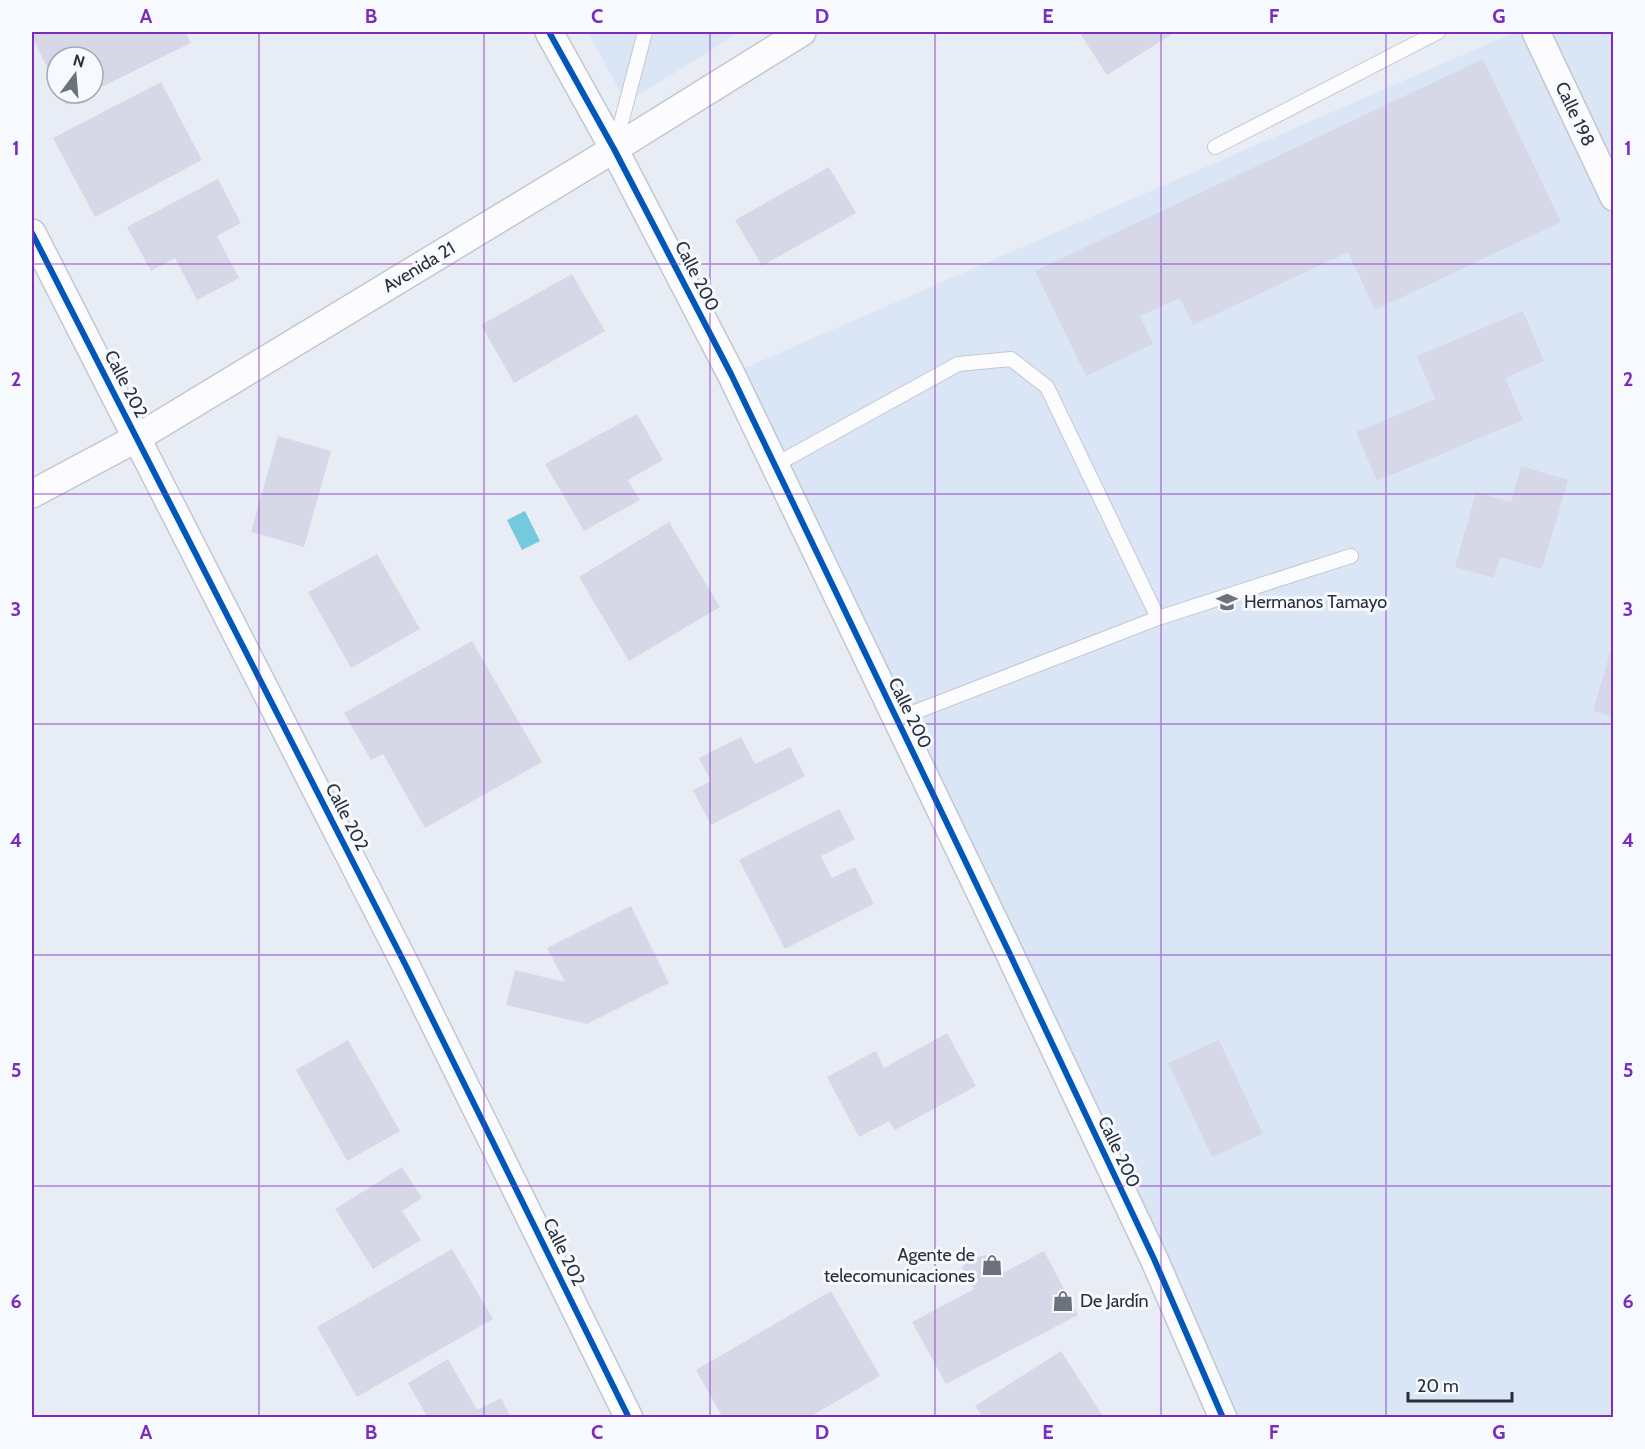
<svg xmlns="http://www.w3.org/2000/svg" width="1645" height="1449" viewBox="0 0 1645 1449" font-family="Cabin,sans-serif">
<style>
.built{fill:#dae5f5}
.water{fill:#74cadd}
.building{fill:#d6d8e7}
.lines{fill:none;stroke-linecap:round;stroke-linejoin:round}
.service-casing{stroke:#c2c8d0;stroke-width:16}
.minor-casing{stroke:#c2c8d0;stroke-width:30}
.service{stroke:#fcfcfe;stroke-width:14}
.minor{stroke:#fcfcfe;stroke-width:27}
.cycleway-casing{stroke:#f6f9fe;stroke-width:10}
.cycleway{stroke:#0057b8;stroke-width:6}
.grid{fill:none;stroke:#7b2cbf;stroke-width:1.5;stroke-opacity:0.55}
.labels{text-anchor:middle;stroke-width:6;stroke-linejoin:round;paint-order:stroke}
.street-label{font-size:18px;fill:#2a3039;stroke:#f6f9fe}
.poi-label{font-size:18px;fill:#2a3039;stroke:#f6f9fe;text-anchor:start}
.neatline{fill:none;stroke:#7b2cbf;stroke-width:2}
.grid-label{font-size:20px;text-anchor:middle;font-weight:bold;fill:#7b2cbf}
</style>
<rect width="100%" height="100%" fill="#e8edf5"/>
<path class="built" d="M588,32h152l-114,71z
M1515,32h98v1385h-390l-492,-1043z"/>
<path class="water" d="M525,511l15,30 -18,9 -15,-30z"/>
<path class="building" d="M32,32h153l6,11 -98,48v-34h-36v30l-25,-50z
M1079,32h89l3,3 -64,40z
M1483,59l78,163 -186,88 -27,-58 -155,73 -13,-27 -40,18 13,28 -67,32 -51,-105z
M161,82l41,78 -107,57 -42,-79z
M60,93h30l-24,12z
M829,167l27,46 -94,53 -27,-46z
M218,179l23,44 -24,13 22,42 -42,22 -22,-42 -24,13 -24,-44z
M572,274l33,57 -91,52 -33,-58z
M1523,311l21,50 -39,17 18,42 -146,61 -21,-49 79,-33 -18,-43z
M637,414l26,46 -35,20 12,20 -56,31 -39,-67z
M278,436l53,15 -27,96 -53,-15z
M1521,466l47,14 -26,89 -42,-12 -6,21 -39,-11 21,-75 35,10z
M669,522l51,85 -91,54 -50,-84z
M377,554l43,75 -69,39 -43,-76z
M472,641l70,121 -117,66 -42,-74 -12,6 -27,-47z
M1613,642h1v75l-21,-6z
M741,737l14,27 35,-17 15,29 -94,49 -18,-35 18,-9 -12,-23z
M839,809l16,30 -34,17 11,22 23,-11 19,37 -89,45 -46,-89z
M631,906l38,77 -82,41 -81,-19 9,-35 50,12 -18,-34z
M947,1033l29,53 -81,44 -6,-9 -30,16 -32,-60 49,-26 8,17z
M348,1040l52,91 -53,30 -51,-91z
M1219,1040l44,94 -51,23 -44,-94z
M402,1167l20,31 -20,13 19,29 -48,29 -38,-60z
M452,1249l41,70 -136,78 -40,-70z
M1044,1251l34,64 -132,69 -34,-62 62,-33 -12,-21 7,-9 17,-4 10,5 7,13z
M831,1291l49,85 -72,42h-85l-27,-48z
M1061,1351l43,67h-121l-8,-12z
M448,1359l29,51 24,-12 10,20h-83l-20,-35z"/>
<g class="lines">
<defs>
<path id="service" d="M615,146l30,-114
M1215,147l223,-115
M775,465l183,-101 53,-5 36,28 111,231
M897,719l261,-101 193,-62"/>
<path id="minor" d="M549,32l65,117 117,225 275,572 148,313 69,159
M1536,32l78,165
M32,233l373,731 224,454
M32,494l105,-56 477,-289 188,-117"/>
</defs>
<use href="#service" class="service-casing"/>
<use href="#minor" class="minor-casing"/>
<use href="#service" class="service"/>
<use href="#minor" class="minor"/>
<defs>
<path id="cycleway" d="M549,32l65,117 117,225 275,572 148,313 69,159
M32,233l373,731 224,454"/>
</defs>
<use href="#cycleway" class="cycleway-casing"/>
<use href="#cycleway" class="cycleway"/>
</g>
<path class="grid" d="M259,32v1386M484,32v1386M710,32v1386M935,32v1386M1161,32v1386M1386,32v1386M32,264h1582M32,494h1582M32,724h1582M32,955h1582M32,1186h1582"/>
<defs>
<symbol id="university-bare" viewBox="-9 -9 18 18"><path d="M0-5L7-2L0 1L-7-2ZM-4 1L0 2.5L4 1V4Q0 6-4 4Z" fill="#6c727b" stroke="#f6f9fe" stroke-width="2.5" paint-order="stroke"/></symbol>
<symbol id="shop-bare" viewBox="-9 -9 18 18"><path d="M-5-2.5h2.3a2.7 3.5 0 0 1 5.4 0H5L5.5 6h-11ZM-1.5-2.5h3a1.5 2.3 0 0 0-3 0Z" fill="#6c727b" stroke="#f6f9fe" stroke-width="2.5" paint-order="stroke"/></symbol>
</defs>
<g fill-rule="evenodd">
<use href="#university-bare" x="1212" y="587" width="30" height="30"/>
<use href="#shop-bare" x="977" y="1250" width="30" height="30"/>
<use href="#shop-bare" x="1048" y="1286" width="30" height="30"/>
</g>
<g class="labels">
<g class="street-label">
<text transform="translate(1575 114) rotate(65)" y="6">Calle 198</text>
<text transform="translate(419 267) rotate(-31)" y="6">Avenida 21</text>
<text transform="translate(697 276) rotate(63)" y="6">Calle 200</text>
<text transform="translate(126 384) rotate(63)" y="6">Calle 202</text>
<text transform="translate(910 713) rotate(64)" y="6">Calle 200</text>
<text transform="translate(347 817) rotate(63)" y="6">Calle 202</text>
<text transform="translate(1119 1152) rotate(65)" y="6">Calle 200</text>
<text transform="translate(564 1252) rotate(64)" y="6">Calle 202</text>
</g>
<g class="poi-label">
<text x="1244" y="608">Hermanos Tamayo</text>
<text x="975" y="1261" text-anchor="end">Agente de<tspan x="975" dy="21">telecomunicaciones</tspan></text>
<text x="1080" y="1307">De Jardín</text>
</g>
</g>
<rect width="1645" height="1449" fill="none" stroke="#f6f9fe" stroke-width="66"/>
<g transform="translate(75 75) rotate(16)"><circle r="28" fill="#f6f9fe" stroke="#a4a9af" stroke-width="1.5"/>
<path d="M0-4.5L10 22L0 15L-10 22Z" fill="#6c727b"/>
<text y="-9" font-size="16" font-weight="bold" text-anchor="middle" fill="#2a3039">N</text>
</g>
<path d="M1408 1392v9h104v-9" fill="none" stroke="#2a3039" stroke-width="3"/>
<text x="1417" y="1392" font-size="18" fill="#2a3039" stroke="#f6f9fe" stroke-width="4.5" paint-order="stroke">20 m</text>
<rect x="33" y="33" width="1579" height="1383" class="neatline"/>
<g class="grid-label">
<text x="146" y="23">A</text>
<text x="371" y="23">B</text>
<text x="597" y="23">C</text>
<text x="822" y="23">D</text>
<text x="1048" y="23">E</text>
<text x="1274" y="23">F</text>
<text x="1499" y="23">G</text>
<text x="16" y="155">1</text>
<text x="1628" y="155">1</text>
<text x="16" y="386">2</text>
<text x="1628" y="386">2</text>
<text x="16" y="616">3</text>
<text x="1628" y="616">3</text>
<text x="16" y="847">4</text>
<text x="1628" y="847">4</text>
<text x="16" y="1077">5</text>
<text x="1628" y="1077">5</text>
<text x="16" y="1308">6</text>
<text x="1628" y="1308">6</text>
<text x="146" y="1439">A</text>
<text x="371" y="1439">B</text>
<text x="597" y="1439">C</text>
<text x="822" y="1439">D</text>
<text x="1048" y="1439">E</text>
<text x="1274" y="1439">F</text>
<text x="1499" y="1439">G</text>
</g>
</svg>
